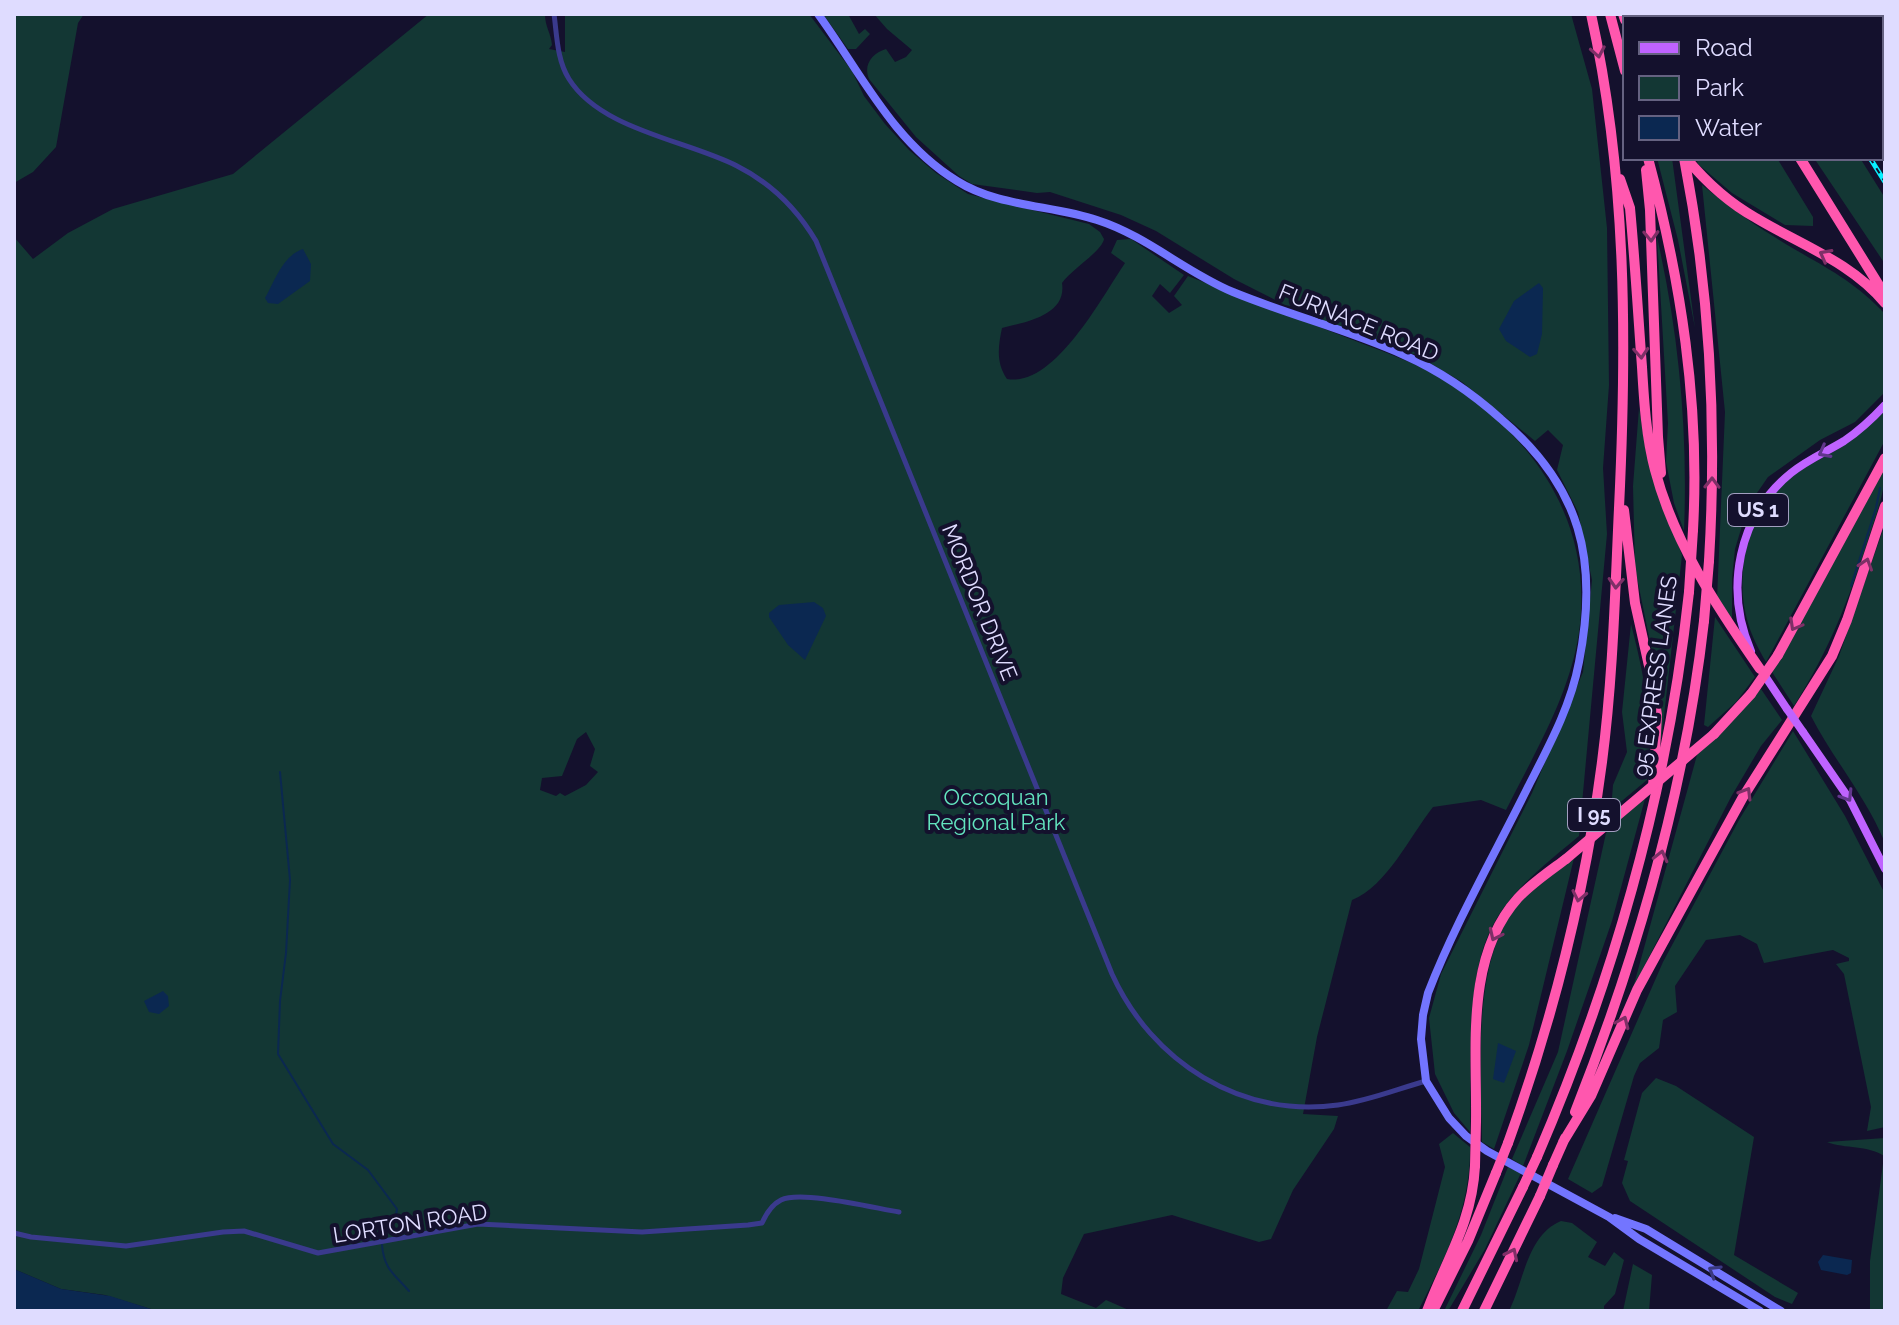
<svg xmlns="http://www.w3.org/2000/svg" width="1899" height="1325" viewBox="0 0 1899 1325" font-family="Raleway,sans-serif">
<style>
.green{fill:#133734;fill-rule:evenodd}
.water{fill:#0b2851}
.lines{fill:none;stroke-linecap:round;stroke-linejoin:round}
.stream{stroke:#0b2851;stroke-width:2}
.street{stroke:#3a3a8d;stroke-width:5}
.secondary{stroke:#7375ff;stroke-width:8}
.primary{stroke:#bf63ff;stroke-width:8}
.highway{stroke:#ff57ae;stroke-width:10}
.rail-casing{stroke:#08f0ff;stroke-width:5}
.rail{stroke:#14112d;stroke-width:2;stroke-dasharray:6;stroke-linecap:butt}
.primary-bridge{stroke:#bf63ff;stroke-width:8}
.highway-bridge{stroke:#ff57ae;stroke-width:10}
.oneway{stroke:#7e3067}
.oneway2{stroke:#61368c}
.oneway3{stroke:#3a3981}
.labels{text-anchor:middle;stroke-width:8;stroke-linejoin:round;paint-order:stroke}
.shield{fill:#14112d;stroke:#a29fc0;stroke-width:2}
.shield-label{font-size:20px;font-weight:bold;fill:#dfdcff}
.street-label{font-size:22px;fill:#dfdcff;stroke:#14112d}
.park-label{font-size:22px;fill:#63e5bf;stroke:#14112d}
</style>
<rect width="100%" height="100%" fill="#14112d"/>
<path class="green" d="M14,14h70l-6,9 -22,124 -23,25 -19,11z
M429,14h116c0,13 6,19 7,31l-3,4 16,3v-38h244l43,57 12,25 21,28 24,26 27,23 32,21 121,30 11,8 4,7c-2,12 -32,30 -42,44 5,32 -36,39 -60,45 -4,19 -6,35 5,51 47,9 95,-82 118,-116l-14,-10 6,-13 14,-1 53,36 -14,18 -10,-9 -8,12 17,17 13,-8 -8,-9 14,-20c51,20 102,40 152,59 38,15 77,27 111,49 86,56 143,142 128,248 -9,63 -45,122 -73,178l-25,-10 -48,7c-23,29 -46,79 -81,93l-35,137 -14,77 35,2 -4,13 -41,61 -22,49 -12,3 -87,-27 -88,19 -21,44 -2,16 35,14 10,-8 25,11h-959l-21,-2 -46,-14 -44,-6 -47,-20v-1032l19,22 35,-26 45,-24 120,-35zM586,732l9,17 -5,17 8,6 -12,13 -21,11 -5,-3 -4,3 -16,-6 2,-12 20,-2 15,-37z
M823,14h25l11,20 6,-5 5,5 -14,15h-8z
M874,14h697l21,75 15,139 2,157 -6,83 4,66 -28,302c-31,26 -67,53 -86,89 -29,53 -21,146 -23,207l-16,-19 -19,-39 -6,-56 12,-44 91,-181 51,-121 9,-92 -14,-68 -21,-42 6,-25 -15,-15 -13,11 -73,-59 -46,-27 -91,-33 -11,-11 -29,-6 -51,-26 -78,-48 -35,-16 -71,-23 -13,1 -65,-9 -13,-8 -43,-39 -47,-58c-6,-14 3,-26 17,-30l9,13 11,-5 6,-7 -25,-21z
M1657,158h15l23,170 -17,-88z
M1696,158h81l36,59v9l-28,-1 -53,-32 -34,-29z
M1814,158h46l25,40v66z
M1702,185c23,18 46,36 71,51 42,27 77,40 112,78v78l-30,30 -35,18 -52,37 -20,29 -13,43 -3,30v41l-15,-21 8,-187z
M1657,237c22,97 31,194 27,294l-10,-28 -8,-41 2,-39z
M1639,408l8,50 35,97 -21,188 -4,-67 -22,-108 -2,-82z
M1885,410l-2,34 -117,218c-7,-12 -14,-25 -18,-39 -15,-49 0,-113 42,-145 16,-13 36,-21 53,-32 15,-10 28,-24 42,-36z
M1885,467c0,29 -9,46 -17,73 -20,62 -39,110 -74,166l-22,-34z
M1885,524v319c-18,-45 -52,-84 -74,-127l28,-60z
M1715,617l40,60 -19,25 -28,25 -4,-2z
M1631,624c13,50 24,105 16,156l-36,30 2,-25 14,-33 -5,-40z
M1761,689l21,31 -21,26 -30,51 -98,191 64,-233z
M1793,731l52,85 40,78v233l-18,4 4,-24 -27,-133 -8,-10 13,-3v-3l-16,-8 -69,13 -7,-19 -17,-9 -34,5 -31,46 2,26 -14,8 -4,28 -19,15 -6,13 -32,110 -10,7 -24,-14 95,-217 76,-142z
M1646,795l-34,126 -45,130 -44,115 -11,-7 46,-107 48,-219z
M1574,858l-45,187 -35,104 -12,-7c-1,-68 -11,-183 36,-237 16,-18 38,-32 56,-47z
M1656,1078l20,8 78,51 -20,118 64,38 -6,11 -17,-7 -145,-96 -8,-18 6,-22 -4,-1 18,-67z
M1453,1133l17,14c1,61 -25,111 -52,164h-32l11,-20 11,1 11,-23 26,-102 -6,-23z
M1885,1138v173h-15v-50l14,-105c-16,-11 -39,-7 -57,-14z
M1508,1167l13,6 -36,76 -37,62h-4l37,-76z
M1561,1221l11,2 25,19 -9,15 17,9 9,-14 10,8 -9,34 -11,12v5h-95c15,-30 18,-76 52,-90z
M1633,1264l19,11 -3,36h-26z"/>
<path class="water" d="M303,249l8,15 -1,17 -32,23 -10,-1 -3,-5c10,-17 17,-42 38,-49z
M1539,283l4,5 -1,46 -5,20 -7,3 -24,-16 -7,-12 15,-28z
M814,602l9,6 3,8 -21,44 -17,-15 -19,-28v-4l10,-8z
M163,991l5,5 1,10 -10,8 -10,-2 -5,-11z
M1498,1043l18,8 -12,32 -11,-4z
M1823,1255l29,5 -1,13 -4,2 -26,-5 -3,-8z
M14,1269l47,20 49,7 41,13 21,2h-158z"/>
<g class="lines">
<path class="stream" d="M1851,586l25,-78 4,-20
M280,772l10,108 -4,73 -6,48 -2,53 55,90 35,26 29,39 -2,12 -12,7v10
M382,1245c2,24 12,29 27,46"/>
<path class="street" d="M554,14c3,22 3,46 15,65 32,51 117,61 168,87 34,17 60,43 79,75l296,733c40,88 128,144 226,131 30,-4 59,-16 88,-24
M14,1233l17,4 95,9 97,-14 21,-1 74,22 160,-29 164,8 106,-7 14,-2c4,-9 9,-18 19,-23 20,-10 93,8 118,12"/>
<path class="secondary" d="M818,14c43,59 75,128 139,167 41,26 95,24 140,39 50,16 88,52 136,72 56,23 116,38 171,63 36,16 68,38 97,64 80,68 98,141 78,243 -8,43 -29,82 -49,121 -34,69 -74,138 -102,210l-5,22 -2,24 5,42 23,37 17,18 21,15 122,66 30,22 121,72
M1615,1218l31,11 135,82"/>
<path class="primary" d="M1751,651c-27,-62 -13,-135 40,-178 16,-13 35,-21 53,-32 15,-10 28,-22 41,-36
M1763,673l24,36
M1803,732l47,68 35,69"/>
<path class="highway" d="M1610,14l15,57
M1623,14l2,6
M1650,14l1,4
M1711,14l2,4
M1648,158c33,123 52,245 45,372
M1684,158c26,133 33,268 25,403
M1686,158c20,24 43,45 70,60 45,27 95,44 129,85
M1800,158l85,137
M1646,170l4,40 8,227 3,36
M1620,179l10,29c5,53 8,106 12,159 2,34 4,69 13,103 19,73 62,137 105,199
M1624,510l11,93 16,72 6,40 -4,73
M1778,655l107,-197
M1714,734l37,-40
M1575,1112c63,-159 110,-321 129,-491
M1476,1121c1,-74 -11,-164 42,-223 14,-15 32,-27 48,-39
M1563,1142l28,-46 46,-106 63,-115 43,-78 89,-141 15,-36 38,-114
M1508,1143c45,-124 77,-251 94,-381 11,-84 13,-169 17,-254 8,-166 8,-331 -28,-494
M1537,1157c78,-181 131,-368 152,-565
M1553,1165l12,-27
M1427,1311c19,-51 45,-88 48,-145
M1433,1311l35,-70 28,-68
M1462,1311l61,-124
M1484,1311l56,-115"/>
<defs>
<path id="rail" d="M1788,14l2,4
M1870,158l15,24"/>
</defs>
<use href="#rail" class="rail-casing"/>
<use href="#rail" class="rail"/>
<path class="primary-bridge" d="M1787,709l16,23"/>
<path class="highway-bridge" d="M1689,592l4,-62
M1704,621l5,-60
M1751,694l27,-39
M1566,859l148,-125
M1475,1166l1,-45
M1496,1173l12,-30
M1523,1187l14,-30
M1540,1196l13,-31"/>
</g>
<defs><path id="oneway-chevron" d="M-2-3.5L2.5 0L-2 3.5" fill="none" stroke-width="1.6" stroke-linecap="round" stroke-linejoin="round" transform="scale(2)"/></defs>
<g class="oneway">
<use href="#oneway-chevron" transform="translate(1598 52) rotate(80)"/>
<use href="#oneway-chevron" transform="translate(1651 236) rotate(88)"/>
<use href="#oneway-chevron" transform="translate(1825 255) rotate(-152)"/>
<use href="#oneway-chevron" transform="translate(1641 353) rotate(86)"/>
<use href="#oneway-chevron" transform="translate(1712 483) rotate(-89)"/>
<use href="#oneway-chevron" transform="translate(1866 564) rotate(-72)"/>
<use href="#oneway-chevron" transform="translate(1616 583) rotate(93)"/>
<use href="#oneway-chevron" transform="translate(1795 625) rotate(119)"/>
<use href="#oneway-chevron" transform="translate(1746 793) rotate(-59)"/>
<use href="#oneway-chevron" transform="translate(1661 856) rotate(-76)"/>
<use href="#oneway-chevron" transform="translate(1579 896) rotate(102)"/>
<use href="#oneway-chevron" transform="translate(1495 935) rotate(115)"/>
<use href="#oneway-chevron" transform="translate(1623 1022) rotate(-66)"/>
<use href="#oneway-chevron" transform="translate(1512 1254) rotate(-64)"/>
</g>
<g class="oneway2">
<use href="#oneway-chevron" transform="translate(1824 452) rotate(152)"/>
<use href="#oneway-chevron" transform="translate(1847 796) rotate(58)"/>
</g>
<use class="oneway3" href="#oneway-chevron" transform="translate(1714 1271) rotate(-149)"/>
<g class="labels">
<g class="shield">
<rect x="1728" y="494" width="60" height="32" rx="6"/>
<rect x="1568" y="799" width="52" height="32" rx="6"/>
</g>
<g class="shield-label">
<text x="1758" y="517">US 1</text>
<text x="1594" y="822">I 95</text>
</g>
<g class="street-label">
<text transform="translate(1359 322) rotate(22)" y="8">FURNACE ROAD</text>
<text transform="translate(980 602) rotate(68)" y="8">MORDOR DRIVE</text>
<text transform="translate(1655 676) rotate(-82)" y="8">95 EXPRESS LANES</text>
<text transform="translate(410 1223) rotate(-9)" y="8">LORTON ROAD</text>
</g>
<g class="park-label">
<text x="996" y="805">Occoquan<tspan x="996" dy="25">Regional Park</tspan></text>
</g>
</g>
<rect width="1899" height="1325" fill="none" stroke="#dfdcff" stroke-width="32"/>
<rect x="1623" y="16" width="260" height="144" fill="#14112d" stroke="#656281" stroke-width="2"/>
<rect x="1639" y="42" width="40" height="12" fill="#bf63ff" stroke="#656281" stroke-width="2"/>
<text x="1695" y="56" font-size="24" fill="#dfdcff">Road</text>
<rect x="1639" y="76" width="40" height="24" fill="#133734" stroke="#656281" stroke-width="2"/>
<text x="1695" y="96" font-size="24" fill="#dfdcff">Park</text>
<rect x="1639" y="116" width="40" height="24" fill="#0b2851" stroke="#656281" stroke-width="2"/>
<text x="1695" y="136" font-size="24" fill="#dfdcff">Water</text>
</svg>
